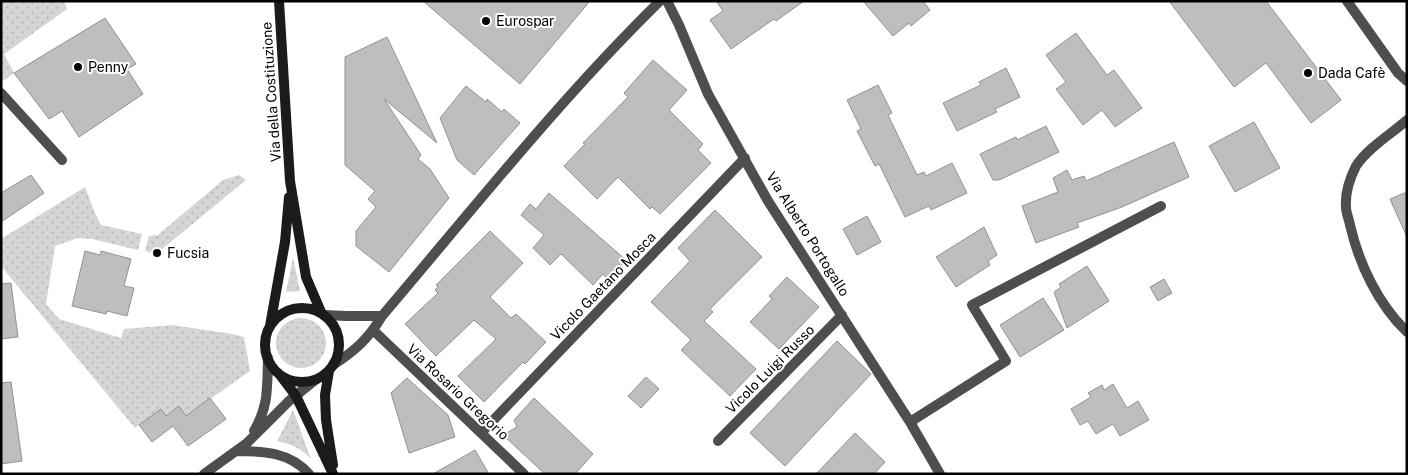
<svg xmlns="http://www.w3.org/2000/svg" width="1408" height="475" viewBox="0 0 1408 475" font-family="'Public Sans',sans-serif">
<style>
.grass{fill:url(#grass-dots)}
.building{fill:#bebebe;stroke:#929292}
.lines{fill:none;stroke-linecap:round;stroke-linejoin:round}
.minor{stroke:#4e4e4e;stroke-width:10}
.secondary{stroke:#1b1b1b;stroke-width:10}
.poi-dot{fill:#000;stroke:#fff;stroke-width:2}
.labels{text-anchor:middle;stroke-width:4;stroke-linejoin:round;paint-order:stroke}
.poi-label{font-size:14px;fill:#000;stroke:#fff;text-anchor:start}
.street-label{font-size:14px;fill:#000;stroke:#fff}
</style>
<defs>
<pattern id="grass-dots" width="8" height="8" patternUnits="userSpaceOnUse" patternTransform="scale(1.25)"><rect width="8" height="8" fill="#d5d5d5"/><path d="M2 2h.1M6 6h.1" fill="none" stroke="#b5b5b5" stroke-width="1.8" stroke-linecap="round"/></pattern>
</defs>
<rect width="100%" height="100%" fill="#fff"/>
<path class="grass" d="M1,1h63l3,8 -63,45 10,19 -11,8 -2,-1z
M239,175l7,5 -90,74 -11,-3 4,-15 9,-1 65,-55z
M85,187l9,24 7,14 41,9 -4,16 -46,-11 -14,-1 -23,8 -9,58 13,15 62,19 3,-9 48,-4 60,9 12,3 6,34 -64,45 -7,-10 -13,10 -5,-7 -26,19 -134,-162v-27z
M293,258l7,33 -14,1z
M276 343a25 25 0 1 1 50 0a25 25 0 1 1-50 0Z
M293,410l18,49c-10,-11 -20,-15 -34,-18z"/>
<path class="building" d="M423,1h167l-70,83z
M716,1h88l-28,20 -2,-2 -43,30 -21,-29 13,-9z
M863,1h60l7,9 -19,16 -2,-3 -16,13z
M1169,1h97l75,99 -30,23 -45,-60 -32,24z
M105,18l31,46 -9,5 16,25 -64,43 -17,-26 -13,8 -35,-46z
M1076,33l31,42 7,-5 28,38 -27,19 -13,-17 -19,15 -27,-36 10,-7 -20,-27z
M387,37l50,106 -53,-44 37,56 -3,4 12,10 19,29 -60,74 -33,-26v-15l20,-24 -8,-8 7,-8 -30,-26v-108z
M653,60l34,30 -18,20 34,34 -5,6 13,13 -51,51 -8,-7 -2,2 -32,-32 -21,22 -33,-33 21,-22 -2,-1 45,-46 -4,-4z
M1006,68l14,29 -25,12 2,3 -40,19 -14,-28 38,-18 -2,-3z
M878,85l14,28 -4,2 29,60 7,-3 2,4 26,-13 15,30 -36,17 -2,-4 -24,11 -26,-53 -4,2 -18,-35 4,-2 -14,-29z
M466,86l20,16 1,-3 15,13 2,-3 16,14 -46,52 -17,-15 -17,-42z
M1254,122l26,46 -45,24 -26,-46z
M1046,126l13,26 -60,28h-6l-13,-26 36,-17 1,3z
M1174,142l15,35 -67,30 -45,16 2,4 -43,16 -14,-37 36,-14 -5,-14 14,-8 5,10 12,-4 2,5z
M31,175l13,18 -43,29v-29z
M1407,192v45l-17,-38z
M549,193l77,67 -19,19 -4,-5 -10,11 -32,-31 -11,11 -17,-17 11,-13 -23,-20 9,-11 6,5z
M715,210l47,47 -52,52 3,3 -9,9 52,48 -26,27 -49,-46 10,-10 -40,-38 39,-41 -12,-13z
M867,216l14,26 -24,13 -14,-26z
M984,227l13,28 -9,6 2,4 -34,22 -20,-30z
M490,231l33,32 -33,34 21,21 5,-4 30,28 -21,22 -2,-2 -39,40 -26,-26 38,-37 -22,-19 -38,36 -31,-32 33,-31 -3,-3 3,-3 -2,-2z
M85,251l15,4 1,-4 30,8 -7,27 10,2 -7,28 -20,-5 -1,3 -34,-8z
M1087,266l22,35 -42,27 -13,-36 7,-5 -2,-3z
M787,277l32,30 -40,42 -29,-27 22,-23 -3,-3z
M1164,279l8,14 -14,8 -8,-14z
M11,283l7,54 -17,2v-55z
M1043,298l21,32 -44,27 -20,-32z
M837,341l34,33 -86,92 -35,-33z
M646,377l13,12 -18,19 -13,-12z
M407,378l41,37 7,22 -46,16 -18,-60z
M11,382l11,79 -21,3v-81z
M1113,384l14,24 11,-7 11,19 -29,16 -7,-12 -17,10 -8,-13 -8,4 -9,-16 20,-12 -3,-4 14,-8 2,5z
M210,398l16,21 -38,27 -15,-20 -21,16 -13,-17 22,-16 5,7 13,-10 7,10z
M534,398l59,56 -18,20h-30l-42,-39 14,-8 -3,-7z
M855,433l30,29 -11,12h-58z
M475,450l14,24h-56z"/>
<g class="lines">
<path class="minor" d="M667,1l12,24 29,69 60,107 142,221 30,52
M1347,1l51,72 9,8
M1,93l61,67
M1407,120c-17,15 -38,27 -51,46 -6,12 -11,28 -10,41 0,6 3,12 4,18 9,39 28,79 57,107
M324,315l22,1h36
M373,330l151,144
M333,365c22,-14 36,-27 49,-49 91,-107 178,-217 278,-315
M910,422l96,-61 -34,-56 189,-99
M254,431c15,-25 13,-44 14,-73
M481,433l264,-275
M718,441l124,-126
M237,451c26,0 53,1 72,23
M204,474l43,-31 42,-42 26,-21"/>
<path class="secondary" d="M279,1l11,180 16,96 15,35
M265 345a37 37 0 1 1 74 0a37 37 0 1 1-74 0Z
M270,326l15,-84 4,-45
M329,371l-4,24 1,25 7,45
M280,375l16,21 37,78"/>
</g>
<g class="poi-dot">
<circle cx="486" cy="21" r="5"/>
<circle cx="78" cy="67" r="5"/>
<circle cx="1308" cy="73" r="5"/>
<circle cx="157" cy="253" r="5"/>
</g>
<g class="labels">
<g class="poi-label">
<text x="496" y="26">Eurospar</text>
<text x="88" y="72">Penny</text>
<text x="1318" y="78">Dada Cafè</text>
<text x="167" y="258">Fucsia</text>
</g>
<g class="street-label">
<text transform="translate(271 92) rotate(-94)" y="5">Via della Costituzione</text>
<text transform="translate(808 234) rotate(58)" y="5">Via Alberto Portogallo</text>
<text transform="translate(603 286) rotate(-46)" y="5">Vicolo Gaetano Mosca</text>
<text transform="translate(770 369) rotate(-45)" y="5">Vicolo Luigi Russo</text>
<text transform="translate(458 392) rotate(43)" y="5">Via Rosario Gregorio</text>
</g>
</g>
<rect width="1408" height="475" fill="none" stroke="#000000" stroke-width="5"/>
</svg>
